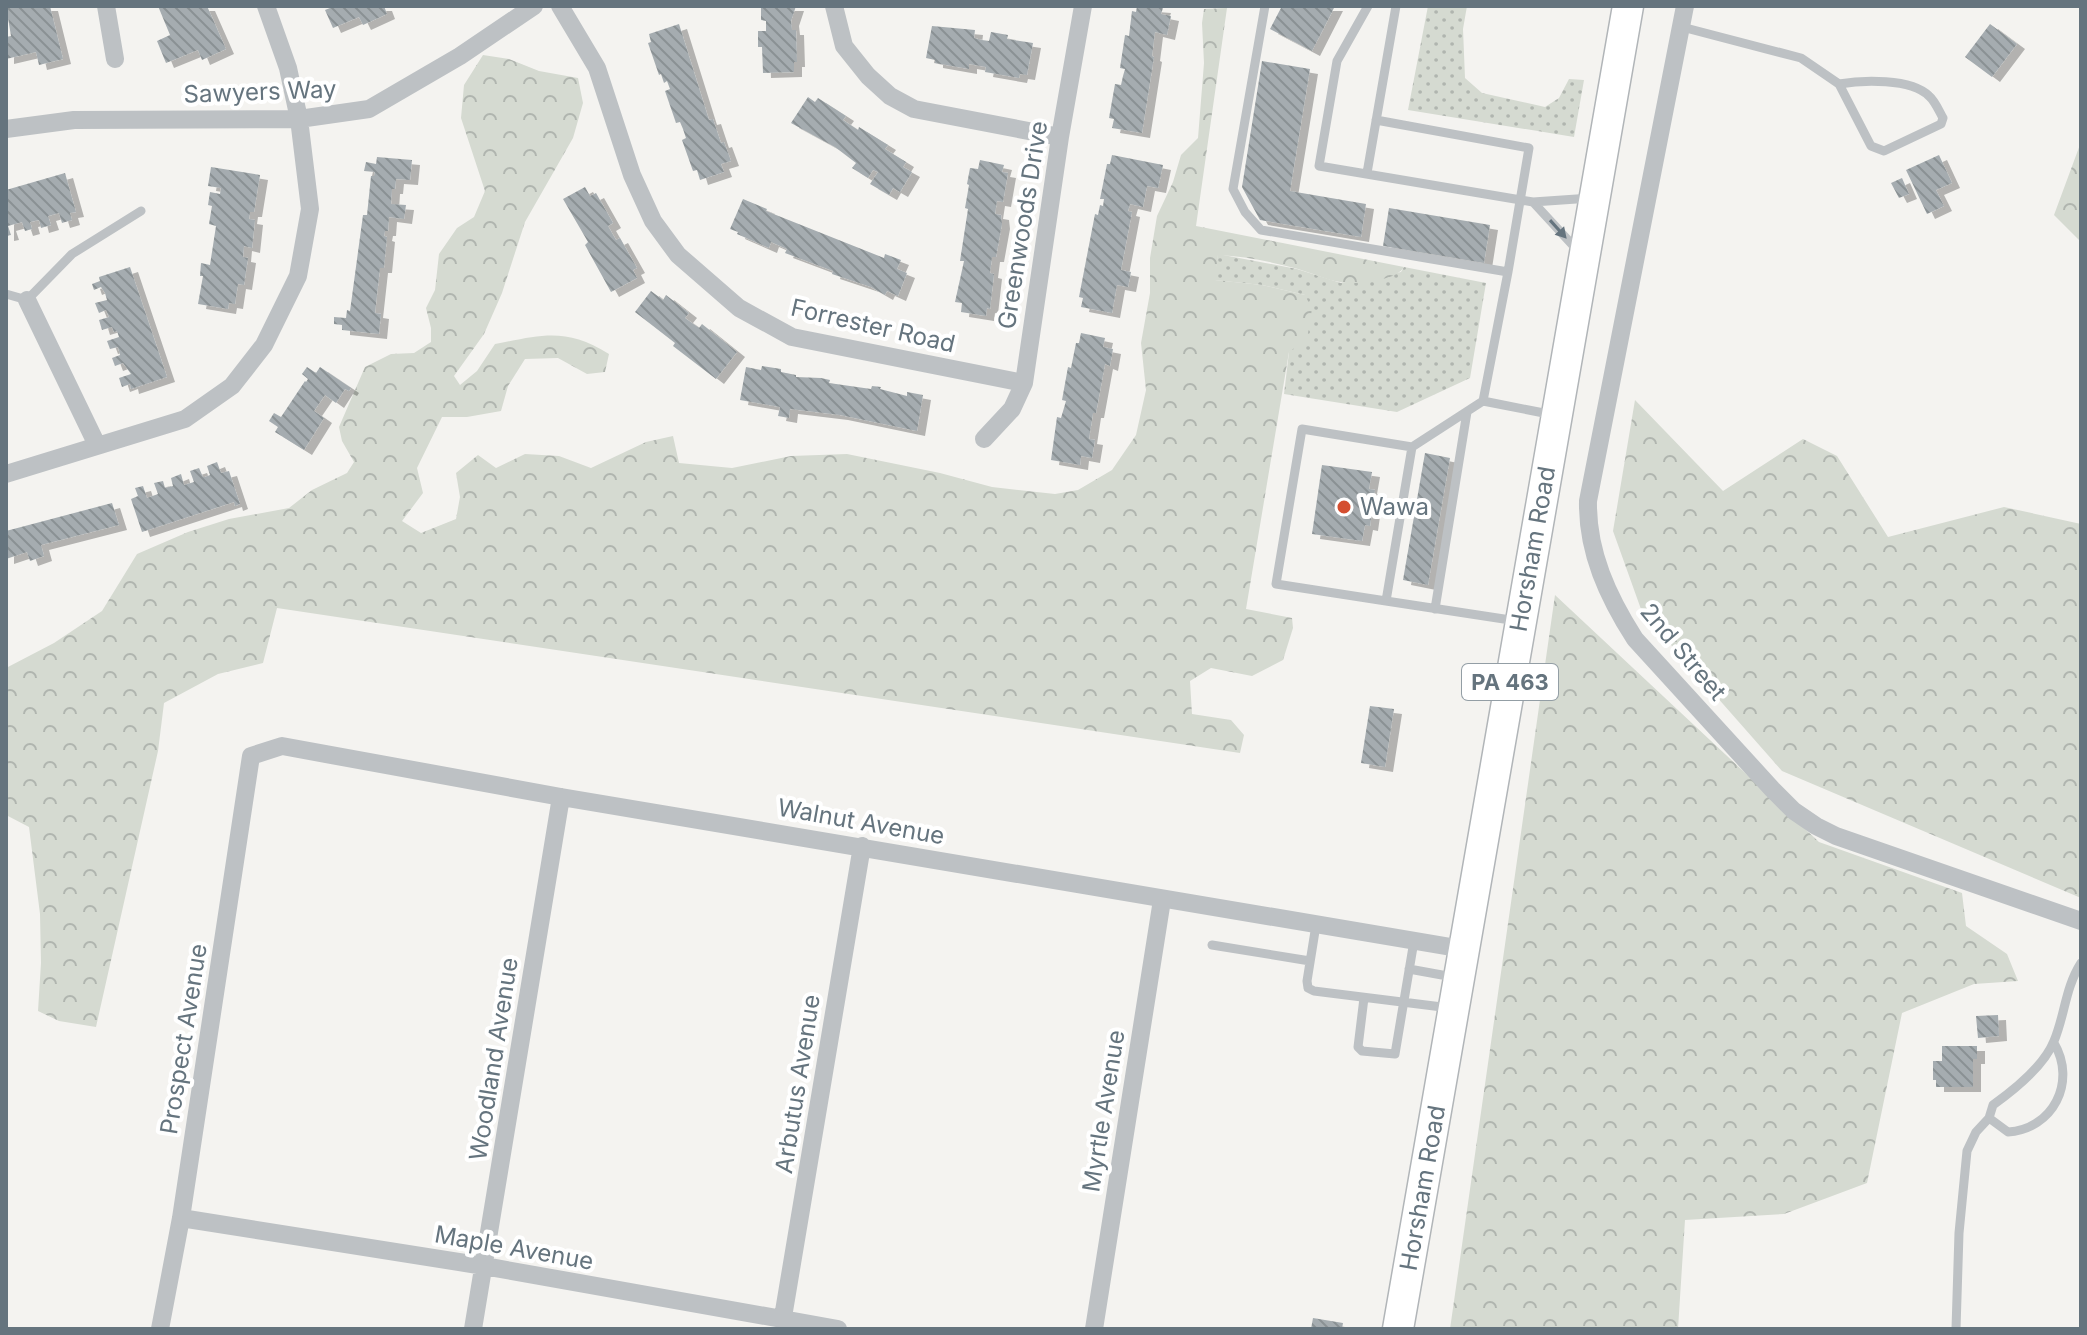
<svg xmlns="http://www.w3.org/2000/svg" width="2087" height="1335" viewBox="0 0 2087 1335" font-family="Inter,sans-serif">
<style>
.grass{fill:url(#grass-dots)}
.forest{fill:url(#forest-crowns)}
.building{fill:url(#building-back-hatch);filter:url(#shadow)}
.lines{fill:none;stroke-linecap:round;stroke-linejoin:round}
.primary-casing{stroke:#b1b5b8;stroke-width:33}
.lane{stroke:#bdc1c4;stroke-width:9}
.street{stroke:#bdc1c4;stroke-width:18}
.primary{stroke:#fff;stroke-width:30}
.oneway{fill:#65747e}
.poi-dot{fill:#d44e30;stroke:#fff;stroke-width:3}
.labels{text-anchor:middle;stroke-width:8;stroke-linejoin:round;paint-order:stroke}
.shield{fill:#fff;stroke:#939ea5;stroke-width:2}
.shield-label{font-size:22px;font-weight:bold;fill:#65747e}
.street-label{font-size:24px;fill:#65747e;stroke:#fff}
.poi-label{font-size:24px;fill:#65747e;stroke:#fff;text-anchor:start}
</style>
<defs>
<pattern id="grass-dots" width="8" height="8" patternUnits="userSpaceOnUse" patternTransform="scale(2)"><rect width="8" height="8" fill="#d5dad1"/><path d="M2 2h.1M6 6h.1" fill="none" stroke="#b0b5af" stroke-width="1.8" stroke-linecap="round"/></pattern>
<pattern id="forest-crowns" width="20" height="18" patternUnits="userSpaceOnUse" patternTransform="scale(2)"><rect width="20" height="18" fill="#d5dad1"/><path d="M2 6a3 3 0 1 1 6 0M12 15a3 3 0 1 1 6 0" fill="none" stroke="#b0b5af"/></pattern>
<pattern id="building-back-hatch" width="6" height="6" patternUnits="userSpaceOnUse" patternTransform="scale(2)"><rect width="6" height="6" fill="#a5acb0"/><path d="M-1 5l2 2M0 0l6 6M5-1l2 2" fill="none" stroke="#8a9194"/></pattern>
<filter id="shadow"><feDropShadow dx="8" dy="5" stdDeviation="0" flood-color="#0004"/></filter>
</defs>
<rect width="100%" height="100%" fill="#f4f3f0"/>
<path class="grass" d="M1428,6h39l-4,23 2,49 17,15 63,14 14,-9 10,-19 15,1 -10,57 -166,-27z
M1218,254l79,15 44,14 60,-11 3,-5 82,16 -16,95 -73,34 -113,-18 5,-42 16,-57 -43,-10 -48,-5z"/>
<path class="forest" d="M1227,8l-31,218 208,41c-8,14 -49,18 -64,15 -14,-2 -28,-9 -42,-13 -26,-7 -54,-13 -80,-14l-3,25 47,5 43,10 7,14 -5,30 -18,13 -43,257 46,9 1,10 -10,32 -31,16 -41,-8 -21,13 2,33 39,6 13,15 -4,18 -963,-145 -14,55 -45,11 -54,29 -6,48 -62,276 -37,-6 -21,-10 3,-48 -1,-49 -11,-87 -23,-12v-147l48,-25 48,-32 35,-57 51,-22 41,-13 60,-11 23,-18 35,-17 7,-11 -12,-21 -3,-14 26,-60 26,-13 23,-1 17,-11v-14l-5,-20 9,-18 4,-36 18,-26 17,-11 11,-26 -24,-73 3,-33 19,-30 26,4 30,12 39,7 5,25 -10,35 -48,84 -23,71 -18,41 -30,42 6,9 17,-14 18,-27c47,-9 71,-17 114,10l-4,18 -18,2 -29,-16 -33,1 -17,27 -7,25 -34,6h-25l-25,51 6,25 -21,28 19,12 35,-14 4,-22 -4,-24 22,-18 18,13 29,-14 34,2 32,12 55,-26 27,-6 6,27 53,5 59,-12 56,-2 93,19 52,14 63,7 23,-4 34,-20 24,-35 10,-45 -5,-47 9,-50v-35l7,-42 16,-34 8,-27 17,-17 6,-75 -2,-40 2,-14z
M2081,142v100l-27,-27z
M1635,400l88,91 80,-52 34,17 51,81 116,-30 77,17v374l-299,-127 -140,-159 -29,-81z
M1555,595l264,247 143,51 4,33 41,28 11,27 -44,3 -72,29 -35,170 -83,31 -99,6 -7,109h-228z"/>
<path class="building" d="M6,6h44l13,53 -24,6 -3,-13 -30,7v-22l5,-1z
M158,6h49l19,43 -24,11 -4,-10 -32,13 -9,-22 13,-6z
M335,6h49l3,8 -24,11 -4,-8 -26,11 -8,-18z
M761,6h35l-5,15 1,9h4l1,32h-3v10l-31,1 -1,-26h-4v-16h8v-10l-5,-1z
M1137,6l26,2 -2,6 10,2 -4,19 -12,-3 -3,24 2,1 -12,76 -30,-5 2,-9 -5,-1 6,-34 6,1 2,-9 2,-7 -5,-1 5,-33 4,1 3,-25 4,1z
M1282,6h53l-23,45 -42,-22z
M679,24l30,96 4,-1 8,24 3,-1 7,19 -10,3 3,8 -24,8 -3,-10 -4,1 -11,-31 4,-2 -3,-9 -3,-7 -4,1 -11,-32 5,-2 -3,-8 -3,2 -3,-9 -2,1 -11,-32 3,-1 -2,-8z
M1990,24l27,20 -25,33 -27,-20z
M932,26l43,4 -1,8 8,2 7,1 2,-9 17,3 -1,4 26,4 -6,32 -7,-1 -1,4 -34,-6 1,-5 -17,-3v5l-34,-6v-3l-9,-2z
M1262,61l48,8 -20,122 76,13 -5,33 -101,-17 -18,-33z
M808,97l7,5 3,-4 28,18 -3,4 15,10 1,-3 29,18 -3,4 21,13 -3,5 9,5 -12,20 -7,-4 -4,7 -19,-11 8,-12 -5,-2 -5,8 -16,-10 4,-5 -21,-16 -44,-24z
M1112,155l51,10 -5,23 -11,-2 -4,21 -13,-3 -2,7 4,1 -11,58 10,2 -3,15 -11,-2 -5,28 -31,-6 2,-9 -4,-1 16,-83 3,1 2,-10 3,1 1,-7h-4l7,-35h3z
M1939,155l13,28 -16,7 8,16 -17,8 -21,-44z
M377,157l35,3 -2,20 -14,-1 -1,10h-3l-1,15 15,1 -2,14 -15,-2 -1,14h-3l-1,5 3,1 -3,31h-4l-5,45 6,1 -2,20 -37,-4v-5l-8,-1v-7l12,1 1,-8 3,1 13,-96h4l4,-39h3l1,-4 -11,-1 2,-9 10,2z
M980,160l24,5 -2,7 6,1 -5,29 -6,-1 -2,13 6,1 1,9 -6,33h-4l-2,16 4,1 -4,35 -3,-1 -1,8 -25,-4 1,-9 -7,-1 9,-41h-4l8,-52 -3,-1 4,-23 -2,-1 3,-16 8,1z
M211,167l49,8 -6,37h-4l-1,7 6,1 -3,28 -8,-2 -1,11 5,1 -4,27 -6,-1 -3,20 -6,-1 -1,6 -30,-5 5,-28h-3l1,-13 9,2 6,-39 -7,-2 3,-18 -4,-1 2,-13 10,2 1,-6 -13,-2z
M65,173l11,39 -6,1 2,7 -10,3 -3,-10 -11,3 3,9 -10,3 -2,-8 -9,2 2,7 -7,2 -3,-9 -14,4 3,9 -5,1v-46z
M1902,178l7,16 -10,4 -8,-15z
M585,187l5,9 6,-3 17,30 -5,3 8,14 4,-2 17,30 -4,2 4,8 -26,14 -26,-47 3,-3 -25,-43z
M743,199l24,10 -1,2 118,47 1,-4 16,6 -4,9 10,4 -9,23 -11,-5 -2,4 -14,-8 -39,-13 1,-3 -48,-18 2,-4 -16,-7 -2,6 -32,-14 1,-2 -8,-3z
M1389,208l101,17 -6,38 -101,-17z
M130,267l37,110 -36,12 -1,-5 -8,3 -3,-9 12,-4 -8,-11 -8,3 -3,-8 8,-3 -2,-8 -8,2 -3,-8 12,-4 -2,-6 -3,1 -2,-5 -10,3 -3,-10 10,-3 -3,-7 -7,3 -4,-10 12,-3 -2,-7 -4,-6 -7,3 -2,-6 8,-3 -1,-4z
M651,291l12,9 3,-5 23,18 -4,5 14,10 3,-4 35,28 -21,27 -43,-33 2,-3 -40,-31z
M1081,333l24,5 -2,9 10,2 -3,17 -5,-2 -9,49h-3l-4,26 6,1 -3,18 -11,-2 -1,9 -29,-5 6,-43 4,1 5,-17 -4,-1 6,-33 3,1 5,-25h3z
M762,366l19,3v3l15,3v2l25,1 9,2 -1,3 42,6 1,-3 9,1 -1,2 27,7v-4l16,3 -6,36 -77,-16 -50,-6 -1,9 -11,-2 2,-9 -40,-7 6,-33 15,3z
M307,367l9,6 4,-6 31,21 -2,3 -4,-2 -9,14 -11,-8 -11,16 10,7 -20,32 -29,-18 3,-5 -9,-6 5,-8 7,4 24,-36 1,1 2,-3 -6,-5z
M1425,453l25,5 -22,127 -25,-5z
M217,462l4,11 8,-2 11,33 -5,2 -1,-4 -92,30 -11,-33 7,-3 -3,-8 8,-2 4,12 11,-4 -4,-11 9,-2 2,7 8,-2 -2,-8 10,-4 3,11 10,-3 -4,-11 9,-3 4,9h2l5,-2 -3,-9z
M1322,465l50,7 -3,17 6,1 -5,36 -5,-1 -3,16 -50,-7z
M112,503l7,22 -78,20 3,11 -14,5 -3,-9 -21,7v-28z
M1370,706l24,3 -9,58 -24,-4z
M1998,1015l1,21 -21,2 -2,-22z
M1942,1046h35v13h-4v28h-37v-7h-3v-19h9z
M1313,1318l30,5 -1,6h-31z"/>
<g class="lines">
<defs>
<path id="primary" d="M1398,1329l230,-1323"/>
</defs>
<use href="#primary" class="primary-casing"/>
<path class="lane" d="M1265,6l-32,183 12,23 16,18 247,42
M1368,6l-31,55 -18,105 214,36 58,-4
M1682,27l119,31 38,26 32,62 13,5 57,-27 2,-6c-4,-7 -8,-17 -14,-22 -18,-18 -67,-16 -90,-12
M1376,120l153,28 -21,124 -25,129 -71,46 -26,154 131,20
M1367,173l29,-167
M1533,202l46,50
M6,294l21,6 45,-46 69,-43
M1483,401l71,14
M1386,601l-110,-17 26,-155 110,18
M1435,609l32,-197
M1316,925l-9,56 1,7 6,3 136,17
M1212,945l98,16
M1409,969l44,8
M1364,998l-6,49 4,4 33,3 19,-113
M2054,1043c23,39 -1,86 -46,89l-19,-14 4,-13c21,-15 51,-39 61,-64 11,-26 11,-53 27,-78
M1956,1329l3,-96 8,-82 9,-19 13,-14"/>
<path class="street" d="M106,6l9,53
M560,6l37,62 35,107 21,46 25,34 61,53 53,29 232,46
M834,6l10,40 24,30 22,20 24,13 146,28
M1685,6l-97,495c-1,51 20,96 47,138l137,150 22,22 22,15 20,10 245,85
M6,129l68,-9 225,-1 70,-10 91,-53 74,-50
M27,300l70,145
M984,439l28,-30 12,-26 36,-246 23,-131
M6,474l179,-55 47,-33 32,-41 34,-69 12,-67 -11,-90 -11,-51 -22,-62
M181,1218l303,48 354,63
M160,1329l21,-111 70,-462 31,-10 279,51 902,152
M473,1329l88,-532
M781,1329l81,-483
M1094,1329l68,-429"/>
<use href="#primary" class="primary"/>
</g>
<defs><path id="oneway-solid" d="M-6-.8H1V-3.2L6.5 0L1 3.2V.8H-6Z" transform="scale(2)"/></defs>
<use class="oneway" href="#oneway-solid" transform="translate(1558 229) rotate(48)"/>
<circle class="poi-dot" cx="1344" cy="507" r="8"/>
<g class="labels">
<rect class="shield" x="1462" y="664" width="96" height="36" rx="6"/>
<g class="shield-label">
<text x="1510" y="690">PA 463</text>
</g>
<g class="street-label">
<text transform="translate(260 92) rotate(-2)" y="8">Sawyers Way</text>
<text transform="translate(1023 225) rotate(-81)" y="8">Greenwoods Drive</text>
<text transform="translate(873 326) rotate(13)" y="8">Forrester Road</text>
<text transform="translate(1533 549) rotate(-80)" y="8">Horsham Road</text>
<text transform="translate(1683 652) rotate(50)" y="8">2nd Street</text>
<text transform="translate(861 822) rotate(10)" y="8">Walnut Avenue</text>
<text transform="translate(184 1039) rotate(-81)" y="8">Prospect Avenue</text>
<text transform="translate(494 1059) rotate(-81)" y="8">Woodland Avenue</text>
<text transform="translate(798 1084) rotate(-81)" y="8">Arbutus Avenue</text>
<text transform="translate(1104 1111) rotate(-81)" y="8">Myrtle Avenue</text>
<text transform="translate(1423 1188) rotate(-80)" y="8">Horsham Road</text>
<text transform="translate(514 1248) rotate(10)" y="8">Maple Avenue</text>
</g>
<g class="poi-label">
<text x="1360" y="515">Wawa</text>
</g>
</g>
<rect width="2087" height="1335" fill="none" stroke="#65747e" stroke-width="16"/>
</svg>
